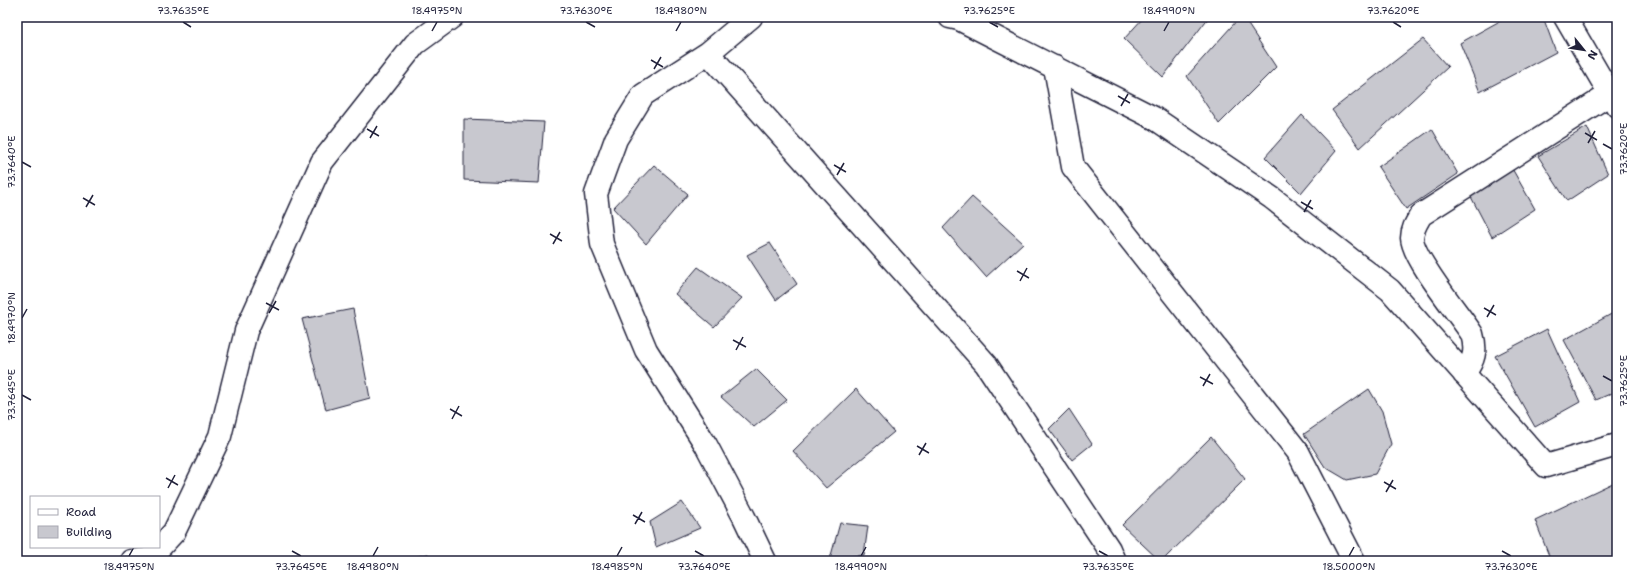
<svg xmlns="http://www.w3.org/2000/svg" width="1634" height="578" viewBox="0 0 1634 578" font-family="'Shantell Sans',sans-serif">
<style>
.building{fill:#c8c8cf;stroke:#22223b}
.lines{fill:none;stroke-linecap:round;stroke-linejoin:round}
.minor-casing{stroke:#22223b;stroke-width:25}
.minor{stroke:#fff;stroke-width:22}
.ticks{fill:none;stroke:#22223b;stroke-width:1.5}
.neatline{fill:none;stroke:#22223b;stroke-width:1.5}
.ticks-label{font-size:10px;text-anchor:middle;fill:#22223b}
</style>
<rect width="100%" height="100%" fill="#fff"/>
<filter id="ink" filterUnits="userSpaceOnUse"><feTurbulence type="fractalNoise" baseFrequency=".025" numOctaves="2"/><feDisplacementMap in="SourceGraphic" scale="8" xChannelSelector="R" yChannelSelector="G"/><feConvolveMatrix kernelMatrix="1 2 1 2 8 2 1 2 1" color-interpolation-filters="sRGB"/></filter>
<g filter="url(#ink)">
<path class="building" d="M1144,17h65l-46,60 -39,-38z
M1240,17h3l33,50 -57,57 -32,-48z
M1507,17h36l13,35 -76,40 -20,-49z
M1423,39l25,28 -88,81 -28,-38z
M1302,115l34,36 -35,42 -36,-36z
M464,119l80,3 -5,61 -75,-3z
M1587,127l21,47 -41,27 -29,-45z
M1432,129l26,45 -52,35 -28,-42z
M654,165l34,29 -42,50 -33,-36z
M1510,165l25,44 -43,28 -23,-44z
M972,197l51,46 -37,34 -43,-49z
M770,243l27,41 -21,16 -29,-45z
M698,267l44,31 -28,29 -39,-33z
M353,309l17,89 -44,12 -24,-91z
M1615,312l2,4v75l-21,9 -32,-60z
M1547,329l33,73 -45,25 -40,-71z
M756,369l31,31 -33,27 -33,-30z
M856,389l38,43 -68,56 -33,-37z
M1369,389l13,22 9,33 -16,30 -28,6 -22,-13 -21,-33z
M1069,409l23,35 -20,16 -23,-31z
M1211,437l34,42 -83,82h-2l-38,-36z
M1617,481v80h-66l-16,-41z
M682,502l18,26 -44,19 -6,-25z
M840,523l28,3 -4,29 -34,4z
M428,554l6,7h-36z"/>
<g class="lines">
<defs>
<path id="minor" d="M751,17l-43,36 -65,42 -27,44 -20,55 6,50 44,106 60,95 38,72 21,44
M950,17l9,2 195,99 118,80 118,92 156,176 71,-21
M1565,17l52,89
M708,53l278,311 123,185 5,12
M1055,67l18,100 225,285 56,109
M1464,374c10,-14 13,-23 8,-40 -13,-20 -59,-75 -60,-96 0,-9 5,-16 9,-23l189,-121
M131,561l18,-2 25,-27 46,-96 26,-105 76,-169 93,-118 37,-27"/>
</defs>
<use href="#minor" class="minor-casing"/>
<use href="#minor" class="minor"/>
</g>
</g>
<path class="ticks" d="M183,22l8,5M586,22l9,5M989,22l9,5M1393,22l8,5M432,31l5,-9M676,31l5,-9M1164,31l5,-9M651,60l12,7M654,69l7,-12M1118,96l12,7M1121,106l7,-12M367,129l12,7M1585,133l12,7M370,138l7,-12M1588,143l7,-12M1603,144l9,5M22,162l9,5M834,165l12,7M837,175l7,-12M83,198l12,7M1301,202l12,7M86,207l7,-12M1304,212l7,-12M550,234l12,7M553,244l7,-12M1017,271l12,7M1020,281l7,-13M266,303l13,7M1484,308l12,7M269,313l7,-12M1487,317l7,-12M22,318l5,-9M733,340l13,7M736,350l7,-13M1603,376l9,5M1200,377l13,7M1203,386l7,-12M22,395l9,5M450,409l12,7M452,419l7,-13M917,446l12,7M919,455l7,-12M166,478l12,7M1384,482l12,7M168,488l7,-13M1386,492l7,-12M633,515l12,7M635,524l7,-12M292,551l9,5M695,551l9,5M1099,551l9,5M1502,551l9,5M129,556l5,-9M373,556l5,-9M617,556l5,-9M861,556l5,-9M1349,556l5,-9"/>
<rect width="1634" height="578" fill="none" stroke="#fff" stroke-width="44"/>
<rect x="30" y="496" width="130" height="52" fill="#ffffff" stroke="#a7a7b1"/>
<rect x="38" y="509" width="20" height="6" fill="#ffffff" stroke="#a7a7b1"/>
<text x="66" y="516" font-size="12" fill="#22223b">Road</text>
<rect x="38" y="526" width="20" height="12" fill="#c8c8cf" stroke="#a7a7b1"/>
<text x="66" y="536" font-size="12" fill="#22223b">Building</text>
<g transform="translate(1584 50) rotate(120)" stroke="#ffffff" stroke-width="3" paint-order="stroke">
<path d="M0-3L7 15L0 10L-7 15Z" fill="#22223b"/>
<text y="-6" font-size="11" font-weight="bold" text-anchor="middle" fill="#22223b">N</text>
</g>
<rect x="22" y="22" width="1590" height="534" class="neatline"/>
<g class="ticks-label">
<text x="183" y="14">73.7635°E</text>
<text x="437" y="14">18.4975°N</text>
<text x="586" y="14">73.7630°E</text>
<text x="681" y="14">18.4980°N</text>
<text x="989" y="14">73.7625°E</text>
<text x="1169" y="14">18.4990°N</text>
<text x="1393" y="14">73.7620°E</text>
<text transform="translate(1623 149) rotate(-90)" y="4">73.7620°E</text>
<text transform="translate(11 162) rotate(-90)" y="4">73.7640°E</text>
<text transform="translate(11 318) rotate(-90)" y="4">18.4970°N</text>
<text transform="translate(1623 381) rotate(-90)" y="4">73.7625°E</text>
<text transform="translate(11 395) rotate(-90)" y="4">73.7645°E</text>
<text x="129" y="570">18.4975°N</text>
<text x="301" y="570">73.7645°E</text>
<text x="373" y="570">18.4980°N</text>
<text x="617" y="570">18.4985°N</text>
<text x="704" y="570">73.7640°E</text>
<text x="861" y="570">18.4990°N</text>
<text x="1108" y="570">73.7635°E</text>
<text x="1349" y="570">18.5000°N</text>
<text x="1511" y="570">73.7630°E</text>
</g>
</svg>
